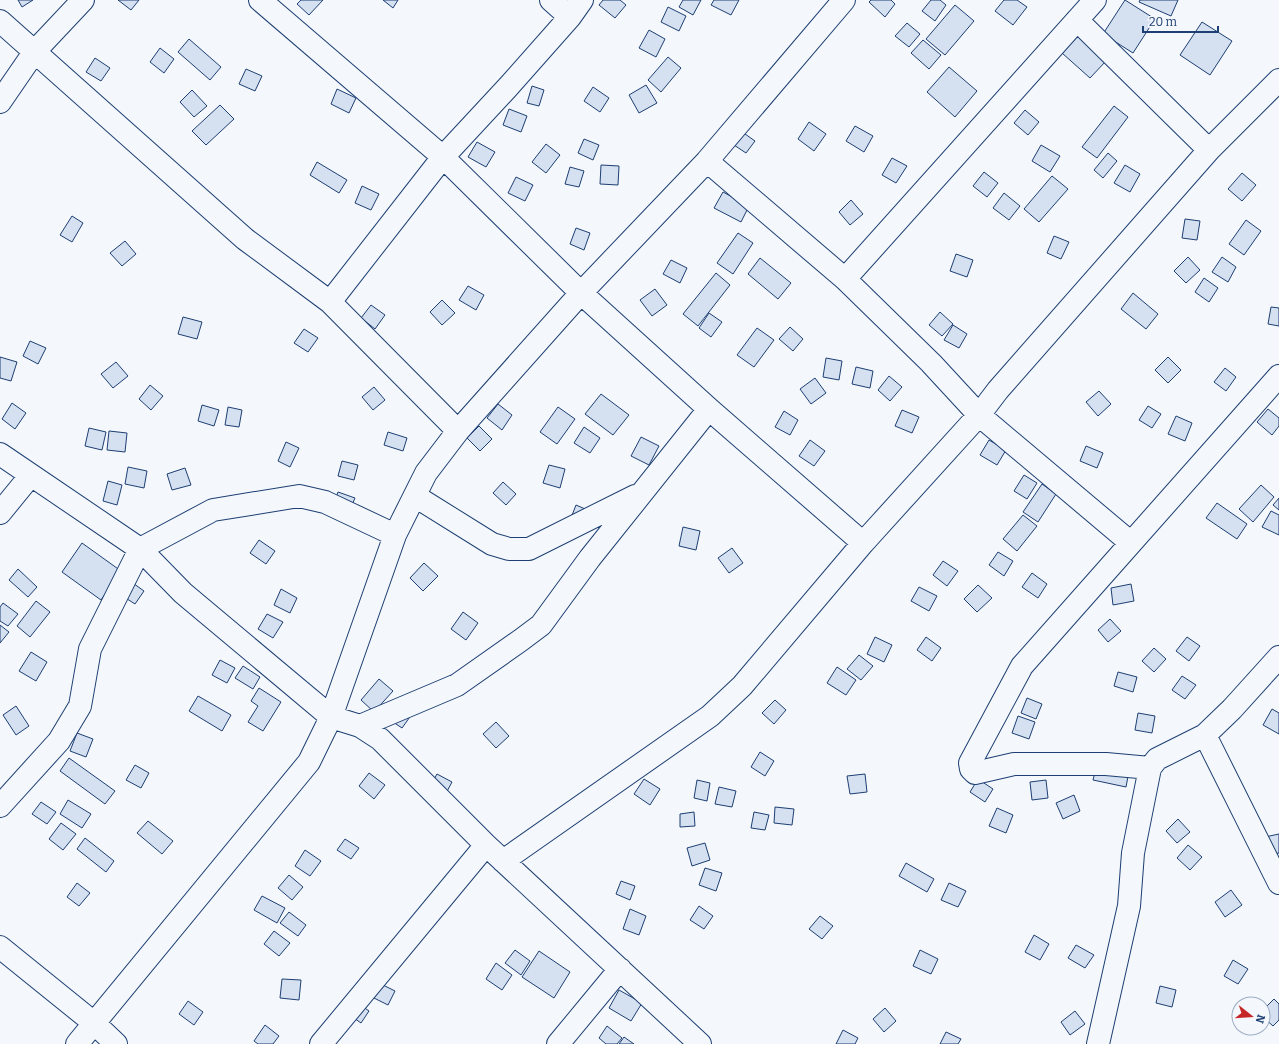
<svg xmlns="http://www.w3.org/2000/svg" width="1279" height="1044" viewBox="0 0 1279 1044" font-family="Bitter,serif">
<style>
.building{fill:#d5e0f0;stroke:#1d3f73}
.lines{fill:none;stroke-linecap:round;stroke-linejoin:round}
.minor-casing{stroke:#1d3f73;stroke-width:24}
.minor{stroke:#f4f7fb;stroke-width:22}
</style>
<rect width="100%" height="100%" fill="#f4f7fb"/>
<path class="building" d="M18,0h15l-11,7z
M118,0h21l-8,10z
M301,0h22l-14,15 -12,-11z
M383,0h15l-5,8z
M603,0h17l6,5 -11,13 -16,-13z
M683,0h18l-8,15 -14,-8z
M714,0h25l-8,15 -20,-10z
M871,0h20l4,4 -10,13 -16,-15z
M931,0h9l6,5 -11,16 -13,-10z
M1004,0h13l10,7 -14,18 -18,-14z
M1125,0l30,19 -22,34 -30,-19z
M1140,0h38l-7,16 -32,-14z
M955,5l19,16 -29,34 -19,-16z
M668,7l18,9 -7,15 -18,-9z
M1202,22l30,19 -22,34 -30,-20z
M907,23l13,11 -11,13 -14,-11z
M649,30l16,9 -9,18 -17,-9z
M1078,35l28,26 -16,17 -28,-25z
M189,39l32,28 -11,13 -32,-28z
M923,40l18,15 -12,14 -18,-16z
M160,48l14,11 -10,14 -14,-11z
M668,57l13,11 -20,24 -13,-12z
M95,58l15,10 -9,13 -15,-9z
M949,67l28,24 -22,26 -28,-25z
M246,69l16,7 -7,15 -16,-7z
M646,85l11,18 -18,10 -10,-18z
M532,86l12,4 -5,16 -12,-3z
M593,87l16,11 -9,14 -16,-11z
M337,89l19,9 -7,15 -18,-9z
M192,90l15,16 -13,11 -14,-15z
M220,105l14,14 -28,26 -14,-14z
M1114,106l14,11 -31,41 -15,-11z
M509,109l18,7 -6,16 -18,-7z
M1025,110l14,12 -11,13 -14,-12z
M809,122l17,12 -12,17 -16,-12z
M855,126l18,10 -9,16 -18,-11z
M738,129l17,12 -9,12 -18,-12z
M584,139l15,6 -6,15 -15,-7z
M477,142l18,10 -9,15 -18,-10z
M546,144l14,11 -14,18 -14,-11z
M1041,145l19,11 -10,16 -18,-11z
M1108,153l9,8 -14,17 -9,-8z
M892,158l15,8 -11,17 -14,-8z
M317,162l30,18 -8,13 -29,-18z
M601,165l18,1 -1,19 -18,-1z
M1125,165l15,9 -10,18 -16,-9z
M570,167l14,4 -5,16 -14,-3z
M984,172l14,11 -11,14 -14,-11z
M1242,173l14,12 -14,16 -14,-12z
M1052,176l16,13 -29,33 -15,-13z
M516,177l17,8 -8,16 -17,-8z
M362,186l17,8 -8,16 -16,-7z
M723,192l26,14 -8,16 -27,-14z
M1004,193l16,13 -11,14 -16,-12z
M851,200l12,14 -13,11 -11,-13z
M72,216l11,7 -11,19 -12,-7z
M1185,219l15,2 -3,19 -15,-2z
M1246,220l15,11 -17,24 -15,-11z
M576,228l14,5 -6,17 -14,-6z
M738,233l15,10 -20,31 -16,-11z
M1054,236l15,6 -8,17 -14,-6z
M125,241l11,13 -14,12 -12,-13z
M956,254l17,6 -6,17 -17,-6z
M1188,257l12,13 -14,13 -12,-12z
M1222,257l14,10 -8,15 -16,-10z
M760,258l31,25 -13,16 -30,-25z
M671,260l16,8 -7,15 -17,-9z
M716,273l14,12 -32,41 -15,-12z
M1204,278l14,10 -9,14 -14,-10z
M468,286l16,9 -8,15 -17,-10z
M655,289l12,16 -15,11 -12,-16z
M1133,293l25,21 -12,15 -25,-20z
M442,300l13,13 -13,12 -12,-13z
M371,305l14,10 -10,14 -14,-11z
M1271,307l8,1v18l-11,-2z
M940,312l13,12 -11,12 -13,-11z
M709,313l13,9 -11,15 -12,-9z
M183,317l19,5 -5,17 -19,-5z
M953,325l14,9 -8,14 -15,-8z
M790,327l13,12 -10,12 -14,-12z
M757,328l17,12 -20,27 -17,-12z
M304,329l14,9 -10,14 -14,-9z
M30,341l16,7 -8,16 -15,-8z
M0,357l17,5 -6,19 -11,-3z
M1168,357l13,13 -13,13 -13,-13z
M826,358l16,3 -3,19 -16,-3z
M116,362l12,14 -15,12 -12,-14z
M856,367l17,4 -3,17 -18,-4z
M1225,368l11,9 -10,14 -12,-9z
M889,376l13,11 -12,14 -12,-11z
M815,378l11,15 -15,11 -11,-15z
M150,385l13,11 -12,14 -12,-11z
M374,387l11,13 -12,10 -11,-13z
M1099,391l12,13 -13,12 -12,-14z
M601,394l28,21 -16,20 -28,-21z
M12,403l14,10 -11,16 -13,-10z
M498,404l14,11 -10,15 -15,-12z
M202,405l17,5 -5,16 -16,-5z
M1148,406l13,8 -9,14 -13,-8z
M228,407l14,3 -3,17 -14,-2z
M558,407l17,12 -18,25 -17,-12z
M1268,409l11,9v8l-7,9 -15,-13z
M902,410l17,7 -7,16 -17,-7z
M784,411l14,9 -8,15 -15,-8z
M1176,416l16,7 -7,18 -17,-7z
M479,426l13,13 -12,12 -13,-13z
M584,427l16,11 -10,15 -16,-10z
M89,428l17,4 -4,18 -17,-4z
M109,431l18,2 -2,19 -18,-2z
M388,432l19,6 -4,13 -19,-6z
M641,437l18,9 -10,19 -18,-9z
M810,440l15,11 -11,15 -15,-10z
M989,440l17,10 -9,15 -17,-10z
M286,442l13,6 -9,19 -12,-6z
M1086,446l17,7 -6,15 -17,-7z
M342,461l16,4 -4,15 -16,-4z
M549,465l16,4 -5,19 -17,-5z
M128,467l19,4 -3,17 -19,-4z
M185,468l6,17 -19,5 -5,-16z
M1024,475l13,8 -10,16 -13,-8z
M108,481l14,4 -5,20 -14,-4z
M503,482l13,12 -10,11 -13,-12z
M1042,484l14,10 -18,28 -15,-10z
M1261,485l13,12 -21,25 -14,-13z
M338,492l17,6 -7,16 -16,-6z
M1279,498v12l-6,-5z
M1217,503l30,21 -10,15 -31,-21z
M576,505l16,7 -23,11z
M1271,511l8,4v20l-17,-8z
M1023,515l14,11 -20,25 -14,-12z
M683,527l17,4 -4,19 -17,-4z
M259,540l16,11 -9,13 -16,-11z
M82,543l39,28 -20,29 -39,-28z
M732,548l11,15 -14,10 -11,-15z
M998,552l15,9 -9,15 -15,-11z
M943,561l15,10 -11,15 -14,-11z
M424,563l14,13 -15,15 -13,-13z
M18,569l19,18 -9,10 -19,-17z
M1032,573l15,11 -9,14 -16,-11z
M130,581l14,10 -9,13 -14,-9z
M1131,584l3,17 -21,4 -2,-17z
M978,585l14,13 -15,14 -13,-13z
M919,587l18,9 -8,15 -18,-10z
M281,589l16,9 -7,15 -16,-8z
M36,601l14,11 -20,25 -13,-11z
M3,603l15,11 -10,12 -8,-5v-14z
M463,612l15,11 -12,17 -15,-11z
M267,614l16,8 -10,16 -15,-9z
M1110,619l11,12 -13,11 -10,-12z
M0,625l9,7 -9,11z
M875,637l17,8 -8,17 -17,-8z
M926,637l15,11 -9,13 -15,-11z
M1187,637l13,9 -11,15 -13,-10z
M1154,648l12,11 -12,13 -12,-11z
M31,652l16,10 -11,19 -17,-10z
M859,655l14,11 -12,14 -14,-11z
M220,660l15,8 -8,15 -15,-8z
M243,666l17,11 -7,12 -18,-11z
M837,667l19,13 -10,15 -19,-12z
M1118,672l19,5 -4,15 -19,-6z
M1182,676l14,9 -11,14 -13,-9z
M379,679l14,12 -19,21 -13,-12z
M259,688l22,14 -18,29 -15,-9 10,-16 -7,-5z
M198,696l33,19 -9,16 -33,-20z
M1027,698l15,6 -6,15 -15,-6z
M775,700l11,10 -12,14 -12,-11z
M16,706l13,20 -13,9 -13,-20z
M1272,709l7,4v21l-16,-9z
M1138,713l17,3 -3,17 -17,-3z
M412,714l-10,14 -12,-8z
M1018,716l17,6 -6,17 -17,-6z
M496,722l13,14 -13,12 -13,-14z
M77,733l16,6 -7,18 -16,-6z
M760,752l14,9 -9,15 -14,-9z
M69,758l46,33 -10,13 -45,-33z
M1097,764l32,7 -3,16 -33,-7z
M135,765l14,8 -8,15 -15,-8z
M369,773l16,12 -11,14 -15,-13z
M437,774l15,8 -8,15 -15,-9z
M865,774l2,18 -17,2 -3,-18z
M644,779l16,10 -10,16 -16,-11z
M978,779l15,10 -8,13 -15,-10z
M697,780l13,3 -3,18 -13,-3z
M1046,780l2,18 -16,2 -2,-18z
M719,787l17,4 -4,16 -17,-3z
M1074,795l6,16 -17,8 -7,-16z
M68,800l23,14 -9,14 -22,-14z
M41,802l15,10 -9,12 -15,-10z
M775,807l19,2 -2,16 -18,-2z
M997,808l16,7 -7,18 -17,-7z
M694,812l1,14 -15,1v-13z
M754,812l15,3 -4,15 -14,-2z
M1178,819l12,13 -13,11 -11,-12z
M148,821l25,20 -11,13 -25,-21z
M61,823l15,11 -13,16 -14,-11z
M1279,834v19l-11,2 -3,-18z
M85,838l29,23 -8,11 -29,-23z
M345,839l14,9 -8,11 -14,-9z
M705,843l5,17 -18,6 -5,-18z
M1188,845l14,12 -12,13 -13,-12z
M305,850l16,11 -11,15 -15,-10z
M906,863l28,16 -7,13 -28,-16z
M705,868l17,5 -6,18 -17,-6z
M289,875l14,12 -11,13 -14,-12z
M621,881l14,5 -5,14 -14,-6z
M77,883l13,10 -11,13 -12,-9z
M949,883l17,8 -8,16 -17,-7z
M1231,890l11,15 -17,12 -10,-15z
M262,896l23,12 -8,15 -23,-13z
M699,906l14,10 -9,13 -14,-9z
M630,909l16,7 -7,19 -16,-6z
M289,912l17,13 -8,11 -18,-13z
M820,916l13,10 -11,13 -13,-10z
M274,931l16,12 -11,13 -15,-12z
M1034,935l15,9 -9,16 -15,-8z
M1076,945l18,10 -9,13 -17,-10z
M515,950l15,11 -9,14 -16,-12z
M920,950l18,9 -7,15 -18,-8z
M539,951l31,21 -16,26 -32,-21z
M1233,960l15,9 -10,15 -14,-8z
M496,963l16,12 -10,15 -16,-11z
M282,979l19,1 -2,20 -19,-2z
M379,983l16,8 -7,14 -16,-8z
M1160,986l16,4 -4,17 -16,-4z
M619,990l23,13 -11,18 -22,-13z
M352,999l17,12 -8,12 -17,-12z
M1274,999l5,5v16l-6,6 -10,-9v-7z
M188,1001l15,11 -9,13 -15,-11z
M885,1008l11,13 -12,11 -11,-13z
M1075,1011l10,13 -15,11 -9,-13z
M265,1025l14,11 -6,8h-15l-4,-3z
M607,1026l15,12 -5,6h-11l-7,-6z
M843,1030l15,8 -3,6h-19z
M946,1032l15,7 -3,5h-18z
M624,1037l10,7h-15z"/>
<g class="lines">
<defs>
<path id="minor" d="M260,0l183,157 138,136 128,116 154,134
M551,0l19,17
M1077,20l132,130
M0,21l245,218 85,63 128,129
M0,102l35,-51 48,-51
M707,161l138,118 86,84 48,52 152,128 148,-167
M845,279l250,-279
M330,302l113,-145 65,-70 62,-70 12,-17
M0,454l140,95 43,44 148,124 29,9 20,13 106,106 214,199
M415,496l77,48 17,5h20l106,-53
M0,513l31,-38
M1131,543l-109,123 -52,97 1,6 4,4 39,-9h92l44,4
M360,726l97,-41 64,-45 20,-15 49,-67 119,-149
M1205,735l74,148
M0,806l59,-65 21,-35 10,-57 50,-100 73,-39 86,-14 26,6 70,33
M503,861l207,-145 32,-30 121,-143 116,-128 19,-25 211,-240 70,-70
M0,947l94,76 22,21
M77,1044l232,-282 22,-45 64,-182 31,-62 32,-42 123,-138 126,-132 137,-161
M321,1044l165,-199
M558,1044l62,-75
M1098,1044l31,-138 4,-53 17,-85 7,-9 48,-24 27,-26 47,-52"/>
</defs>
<use href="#minor" class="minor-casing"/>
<use href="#minor" class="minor"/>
</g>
<g transform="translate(1251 1016) rotate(107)"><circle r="19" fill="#f4f7fb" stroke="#9eadc5"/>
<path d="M0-3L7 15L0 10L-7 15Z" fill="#c62828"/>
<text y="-6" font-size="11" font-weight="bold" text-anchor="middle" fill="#1d3f73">N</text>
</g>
<path d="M1143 26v6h75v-6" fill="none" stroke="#1d3f73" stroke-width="2"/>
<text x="1149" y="26" font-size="12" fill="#1d3f73" stroke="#f4f7fb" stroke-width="3" paint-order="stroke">20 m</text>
</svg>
